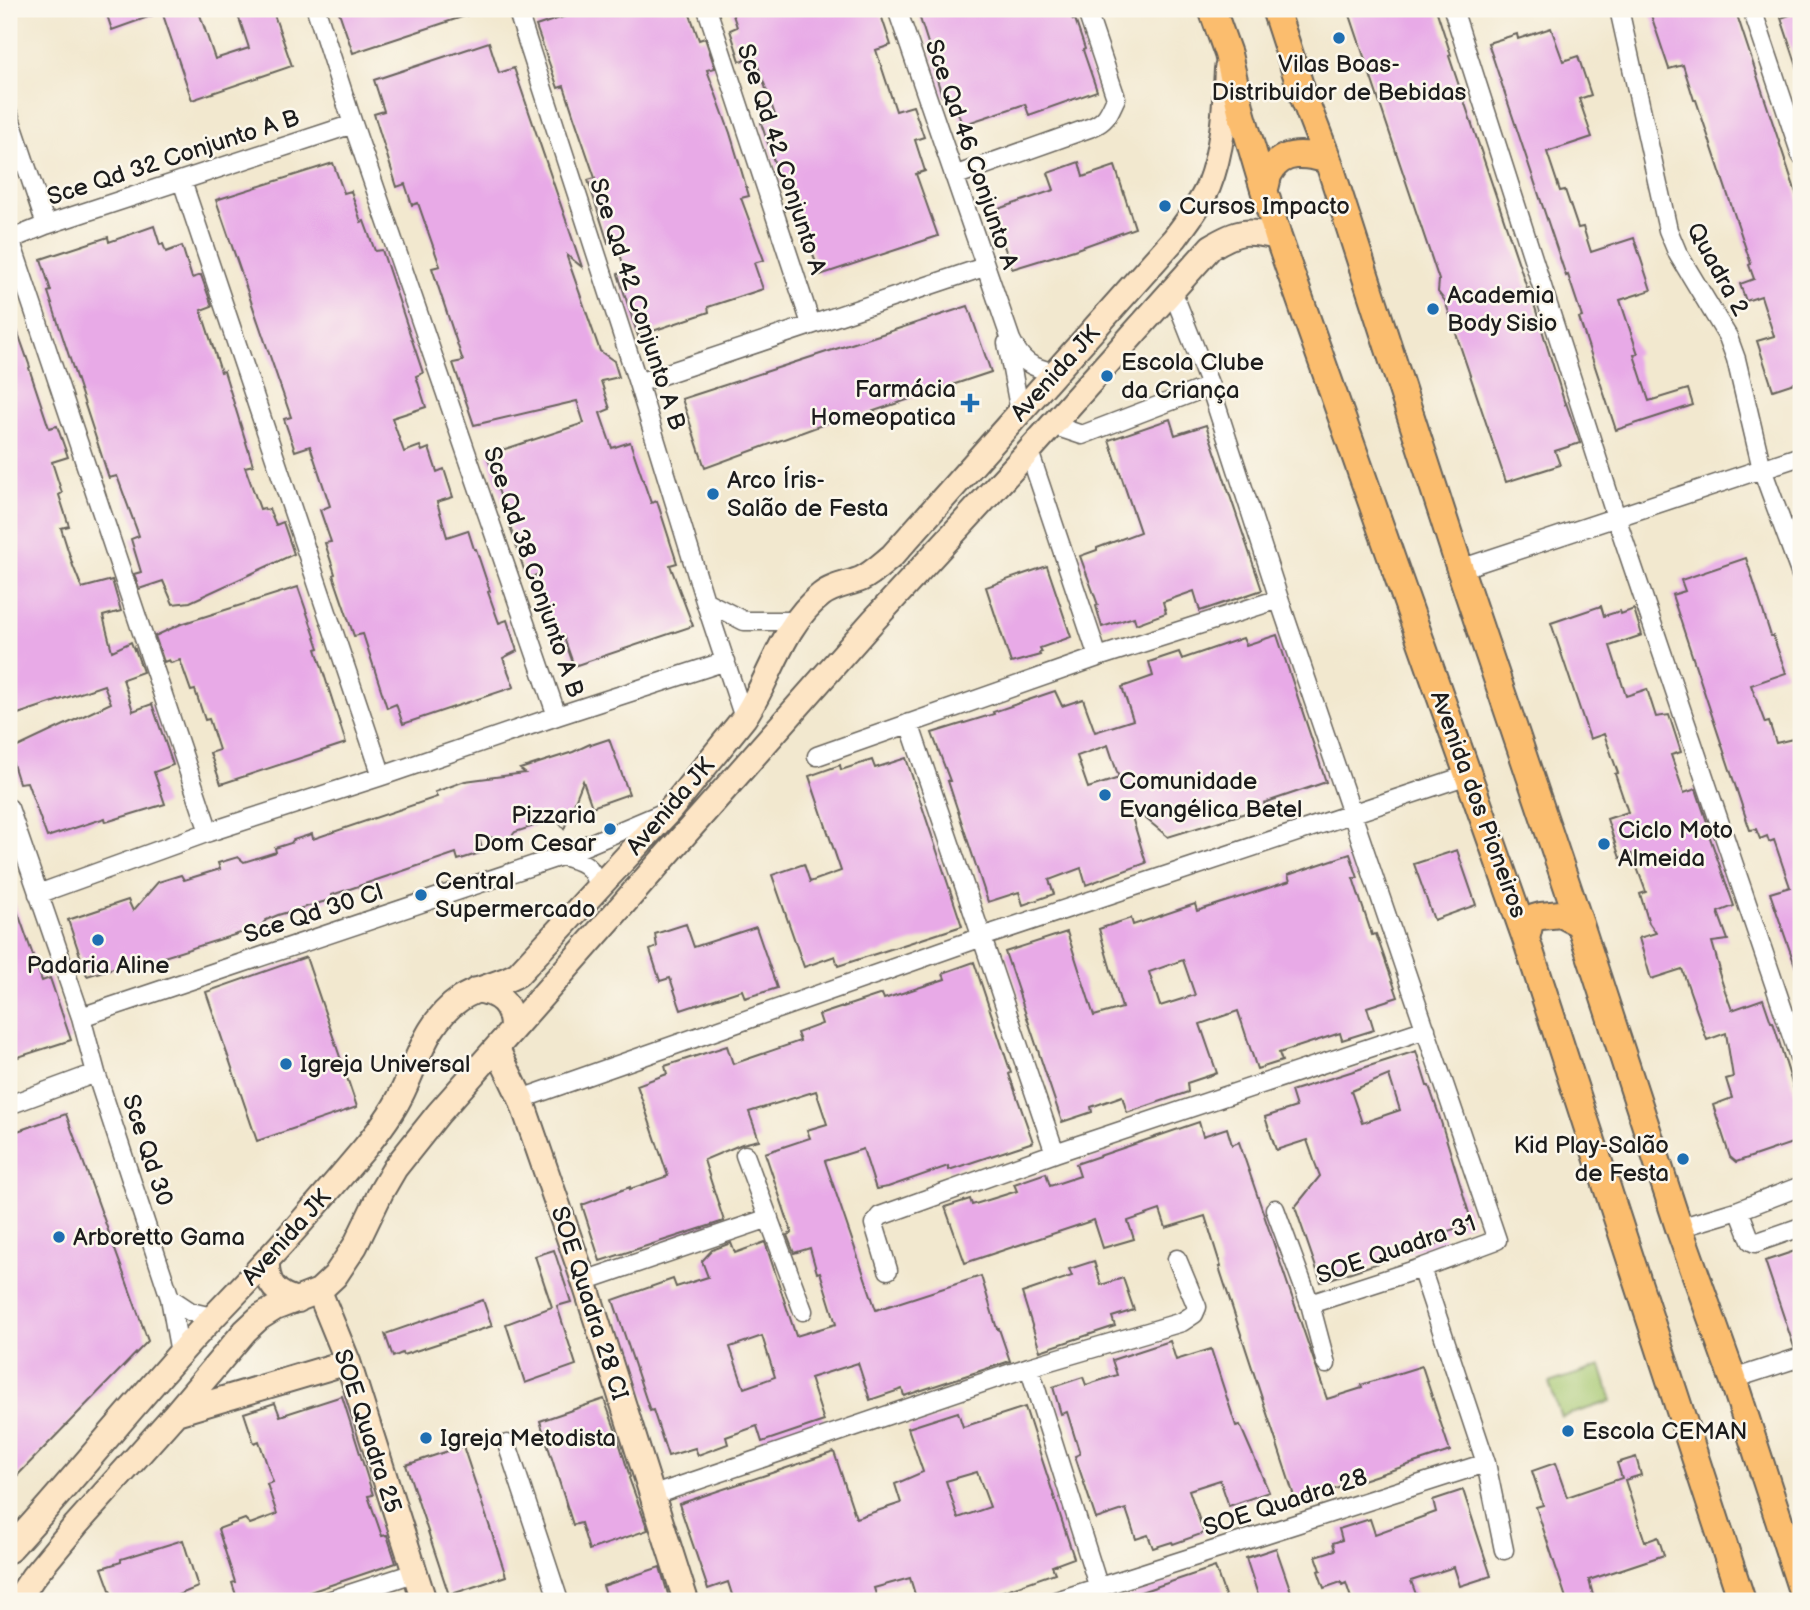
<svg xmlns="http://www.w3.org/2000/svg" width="1810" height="1610" viewBox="0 0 1810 1610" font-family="'Balsamiq Sans',sans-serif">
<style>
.garden{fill:#a5c770;stroke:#607246;stroke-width:2}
.building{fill:#e8aae7;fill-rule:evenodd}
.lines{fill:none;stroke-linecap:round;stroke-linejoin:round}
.street-casing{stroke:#67635b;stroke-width:21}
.secondary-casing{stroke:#67635b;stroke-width:28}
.primary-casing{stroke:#67635b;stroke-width:30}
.street{stroke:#fff;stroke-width:18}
.secondary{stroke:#fde5c5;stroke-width:24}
.primary{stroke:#fbbd6e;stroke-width:26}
.poi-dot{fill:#1f6fb2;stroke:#fbf7ec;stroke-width:2.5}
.labels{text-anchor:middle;stroke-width:5;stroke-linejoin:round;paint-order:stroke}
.poi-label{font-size:24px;fill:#1c1c1c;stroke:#fbf7ec;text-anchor:start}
.street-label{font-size:24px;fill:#1c1c1c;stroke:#fbf7ec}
</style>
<rect width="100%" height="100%" fill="#fbf7ec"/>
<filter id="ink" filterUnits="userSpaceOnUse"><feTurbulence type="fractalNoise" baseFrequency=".0143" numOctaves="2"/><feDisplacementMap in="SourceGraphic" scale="14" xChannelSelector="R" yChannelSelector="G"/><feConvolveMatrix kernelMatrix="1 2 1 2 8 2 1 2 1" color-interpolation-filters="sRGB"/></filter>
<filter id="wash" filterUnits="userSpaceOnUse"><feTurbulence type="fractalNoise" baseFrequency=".00686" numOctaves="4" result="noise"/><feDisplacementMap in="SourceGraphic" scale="28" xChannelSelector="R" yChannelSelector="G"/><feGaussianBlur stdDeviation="1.57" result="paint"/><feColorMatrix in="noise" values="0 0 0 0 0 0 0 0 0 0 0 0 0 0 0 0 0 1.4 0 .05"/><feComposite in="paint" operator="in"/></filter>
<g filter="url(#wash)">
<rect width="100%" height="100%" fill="#f2e8cf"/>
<path class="garden" d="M1601,1366l11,35 -51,16 -12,-34z"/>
<g id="blocks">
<path class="building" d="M105,9h93l17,50 34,-11 -13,-39h36l20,57 -100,34 -30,-88 -50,18z
M338,9h138l1,3 -124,41z
M587,9h101l11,31 6,-2 10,30 -8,2 23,63 19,63 -8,2 23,62 -10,3 9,26 -55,18 1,5 -71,24 -20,-62 7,-3 -9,-31 -8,3 -20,-63 7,-2 -21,-61 -10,-31 -6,2 -22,-62z
M731,9h148l12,36 -15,5 20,61 17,-5 11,31 -9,3 10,31 -9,3 22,62 -118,39 -31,-92 -7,2 -21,-62 15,-5 -21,-61 -15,4 -10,-31 7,-3z
M917,9h152l4,11 2,-1 10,30 -2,1 14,41 -68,24 -4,-11 -63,21 -10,-30 -10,1 -9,-30 2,-1z
M1348,9h88l15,46 -2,1 78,232h2l36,116 1,-1 14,40 -25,8 5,14 -54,17 -61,-181 -7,-9 1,-12z
M1649,9h86l66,199v161l-4,1 3,11 -27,9 -16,-49 17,-5 -13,-40 -15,5 -6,-17 14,-5 -5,-14 2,-1 -55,-164h-2l-11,-35 -14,4z
M1801,11v58h-3l-17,-51z
M1551,28l12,33 15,-5 13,39 -12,4 13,38 -45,15 13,39 5,-1 13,38 5,-1 8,25 43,-14 17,52 -31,10 18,54 -4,1 15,46 39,-12 5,16 -77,25 -37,-112 3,-1 -14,-42 -2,1 -78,-233 29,-9 1,5z
M489,42l10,31 15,-5 68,199 -15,-12v2l33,94 14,10 5,16 -18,4 9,28 -10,4 12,35 18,-6 21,61 6,-2 20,62 -7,2 23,61 -119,40 -11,-31 -7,3 -20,-63 -9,4 -40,-124 97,-32 -7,-22 -103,24 -21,-62 10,-2 -31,-93 8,-2 -22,-63 -6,2 -7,-21 -8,3 -23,-73 10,-3 -10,-31z
M1079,162l4,15 32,-11 20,62 -61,22 -62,19 -20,-58 62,-21 -6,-17z
M333,163l11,30 7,-2 10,31 3,-1 11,30 7,-1 41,123 -7,3 10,31 -34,11 12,34 16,-6 2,5 7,-3 8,24 7,-3 9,28 -16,5 10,35 21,-7 6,19h2l14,42 -2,1 11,31 8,-3 10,31 -14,7 11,29 -111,37 -7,-20 -9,4 -24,-74 -9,2 -21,-61 2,-1 -10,-31 6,-1 -11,-32 10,-4 -20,-60 -15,5 -11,-32 7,-2 -75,-217z
M154,226l6,19 3,-1 3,8 16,-6 10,32 9,-3 11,31 -11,4 20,62 3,-1 29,94 -8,2 15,42 4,-1 1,2 4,-1 7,16 7,-3 11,32 -104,48 -17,2 -10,-23 -24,8 -5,-15 7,-2 -10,-33 8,-3 -22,-60 -8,2 -61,-186 3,-1 -10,-32 67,-22 1,5z
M968,306l23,66 -135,45 -5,-2 -10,3 -136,50 -23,-69z
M9,313h2l19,54 -1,1 20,60 8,-2 11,31 -16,5 10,31 -3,2 10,31 -8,2 12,38 9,22 30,-8 9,31 -18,5 9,35 19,-9 3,8 1,-1 8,23 -20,7 10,32 19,-7 21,61 -19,7 11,32 -59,18 -1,-4 -58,19 -20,-55 -8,1 -10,-32 102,-48 -7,-18 -95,32z
M1170,419l5,16 31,-10 56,165 -62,21 -6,-20 -31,11 3,11 -30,11 -2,-7 -32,10 -6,-21 2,-1 -18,-49 17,-6v-2l43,-16 -31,-92z
M1746,558l25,78h2l13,37 -35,12 14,38 4,-1 7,21 25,-6v237h-3l-28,-81 20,-6 -16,-47 -5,2 -2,-6 -7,3 -4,-10 -6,1 -78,-235 13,-4 -4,-11z
M1047,566l24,71 -31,11 2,4 -3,1 1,2 -29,8 -25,-76z
M298,587l21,61 -3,1 30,94 -125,41 -11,-31 9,-3 -10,-31 -4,1 -10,-30 -4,1 -11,-31 -9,3 -2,-3 -5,2 -9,-26 26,-12z
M1601,606l3,10 16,-5 1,3 13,-5 8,26 -32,11 16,50 21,-7 9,28 13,-2 12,37 -10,3 13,38 12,-4 13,39 -2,1 27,77 -16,6 10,28 -16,2 8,28h-2l7,21 7,19 31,-11 8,23h2l28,90v28l-65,22 -6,-5 -17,-52 19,-7 -6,-19 7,-2 -7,-44 -19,7 -25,-71 -31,10 -12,-41 17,-5 -7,-10 -9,-29 6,-2 -14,-38 -12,4 -13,-39 21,-7 -13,-38 3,-1 -14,-39 -14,5 -39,-116z
M1277,635l49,147 -62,21 1,4 -97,30 -40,-33 18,59 -60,22 -5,-17 -32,12 5,14 -31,11 -4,-13 -31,10 -40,-121h2l-18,-48 62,-19 -1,-2 62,-21 7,15 21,-7 12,33 38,-12 -11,-33 31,-11 -4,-14 30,-10 3,7 61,-21 3,7zM1108,745l11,33 -31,10 -11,-32z
M609,739l20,55 -37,13 -9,-26 -19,48 -8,-10 -41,13 -4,5 -7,3 -26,-5 5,17 -25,8 -2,-7 -124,42 1,4 -55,16 -12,5 -6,7 -112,35 -1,-4 -60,18 -19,-56 60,-20 5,11 25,-29 23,-7 3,5 36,-11 -2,-6 20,-6 6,5 32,-10 -1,-4 16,-5 2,-3 19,-6 1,5 124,-42 -2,-5 30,-11 60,-8 -5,-4 53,-17 17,-8 1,1z
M906,758l56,168 -124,40 -3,-10 -31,11 -32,-92 32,-11 6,18 31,-11 -32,-95 31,-11 1,5 31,-10 3,8z
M1457,850l19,55 -42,15 -20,-56z
M1350,854l8,24h-5l19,57 4,-1 22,63 -31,10 7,23 -32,10 -2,-7 -61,20 3,8 -25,8 -19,-58 -38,13 17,49 -30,10 1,9 -61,21 -5,-17 -31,11 1,5 -30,10 -57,-170 62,-20 27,84 28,-8 -23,-79 32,-11 2,7 62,-21 2,7 93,-30 -2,-6zM1183,960l12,35 -35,11 -11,-34z
M9,893h2l31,88 8,-3 21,62 -62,20z
M686,924l8,23 62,-20 21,61 -32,10 -3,-8 -61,20 -11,-32 -10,3 -10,-31 7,-3 -2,-13z
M306,957l51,150 -100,34 -51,-149z
M974,962l37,111 -2,1 24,68 -84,28 -1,-4 -60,21 -12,2 -13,-40 -38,12 51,149 105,-34 16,53h2l11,32 -106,35 -2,-7 -32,11 -12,-37 -48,15 14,43 -62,21 -5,-16 -31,11 2,7 -30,11 -3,-7 -27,8 -15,-46 -3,1 -37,-111 60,-21 3,8 32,-10 -6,-16 10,-11 19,-7 4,10 30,-11 31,94 40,-12 -16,-52 -3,1 -7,-25 -16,5 -7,-18 5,-2 -27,-80 45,-15 -3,-8 20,-6 -11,-33 -67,21 10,28 -17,4 -38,16 20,61 -124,40 -18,-56 48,-18v2l38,-13 -31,-91 30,-11 -2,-8 62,-20 6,18 67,-23 -3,-8 25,-9 -3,-9 63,-21 2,5 61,-20 -2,-6zM762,1336l13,41 -31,11 -14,-41z
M1416,1051l11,35h2l9,26 34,111 -30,10 3,8 -124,41 -26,-75 25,-31 -5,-13 -8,-23 -31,10 -11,-33 31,-10 -5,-16zM1389,1075l11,35 -38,13 -11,-32z
M66,1114l82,227 -139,143v-350z
M1199,1122l4,14 24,-8 5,17 7,-3 88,257 35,-11 -1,-3 61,-19 28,85 -154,51 -77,-235h2l-16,-51 -39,12 -6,-18 -32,11 6,18 -31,9 -9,-28 -129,43 -20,-56 25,-8 2,6 45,-14 -3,-7 32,-11 4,13 30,-10 -4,-12z
M1801,1249v97l-7,1 -29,-86z
M554,1250l17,52 -14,4 19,59 -51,18 -19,-59 46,-17 -17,-51z
M1094,1261l7,24 22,-7 11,32 -22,7 3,9 -75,25 -18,-58 50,-17 -3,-7z
M483,1300l9,26 -89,29 -1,-2 -9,4 -8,-23z
M1170,1341l6,19 35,-11 25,77 4,-1 29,67 -40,14 -9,-26 -31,10 15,43 -31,11 -1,-2 -19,6 -5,-13 -12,4 -10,-30 -30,10 -21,-63 5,-2 -13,-42 -6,2 -8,-27 30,-10 3,8 31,-10 -5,-15z
M342,1396l31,99 -5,1 14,40 5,-1 9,28 -92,31v2l-16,5h-50l-6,-18 3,-1 -17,-53 27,-10 5,5 27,-10 -10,-30 6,-2 -14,-41 -5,2 -10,-30 31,-10 5,13z
M604,1399l10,27 16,51 -1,1 19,52 -59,20 -8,-27 -8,2 -33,-104z
M1025,1407l49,151 -22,8 3,7 -60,21 1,2 -14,5h-65l-7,-23 -36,10 4,13h-144l-6,-19 -20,7 -29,-85 155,-52 22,66 45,-15 -6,-19 28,-12 -15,-44 50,-16 5,15zM977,1472l13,35 -32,11 -12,-37z
M463,1446l43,130 -57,19 -43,-130z
M1636,1457l5,18 -16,5 20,62 13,-5 6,18 -75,25 4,15 -17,6h-9l-31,-94 7,-2 -11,-34 23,-8 12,34 55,-19 -5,-15z
M1463,1490l28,86 -31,10 -6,-19 -43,14 6,16 -13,4h-52l-6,-18 -4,2 -1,-3 -17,6 -6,-17 3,-1 -5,-14 19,-6 -2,-7 9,-3 -3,-11 31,-10 5,15 61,-22 -3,-12z
M183,1540l15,47 -35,14h-49l-12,-33 19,-6v-3z
M1276,1548l11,32 7,21h-34l-14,-43z
M660,1567l10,34h-62l-5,-15z
M1215,1567l12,34h-103l-1,-3z"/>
</g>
</g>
<g filter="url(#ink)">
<use href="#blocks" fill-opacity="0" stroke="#67635b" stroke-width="2"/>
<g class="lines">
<defs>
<path id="street" d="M517,9l121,374 67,218 39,117
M707,9l104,315
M897,9l114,331c11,23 20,27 44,33
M1453,9l163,508 185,546
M1619,9l49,221 10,24 50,83 8,22 26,110 39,106
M1752,9l49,146
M9,115l37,110
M954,176l138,-49c16,-7 17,-15 24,-29l-30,-89
M182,181l200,595
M10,239l199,593
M9,240l37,-15 307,-101
M1172,290l38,96
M1007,343l13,69
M638,383l346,-116
M1052,425l30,10 128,-49 69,213 218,641 -76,28 -111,36
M1029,451l69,206 181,-58
M1460,569l341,-113
M705,601l39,20h52
M557,716l169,-55
M909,723l146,430
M817,756l281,-99
M9,808l72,209 15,56 74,225 10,55
M561,856c22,5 31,9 37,31
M38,894l171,-62 173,-56 175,-60 -204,-592 -37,-115
M81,1017l480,-161 104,-44
M521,1099l461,-162 486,-162
M9,1105l87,-32
M745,1155l58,156
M1275,1209l35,95 16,60
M1739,1210l12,31 4,2 46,-16
M1679,1228l60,-18 62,-24
M1421,1268l65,195 18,87
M888,1270l-14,-46 6,-8 175,-63 371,-124
M584,1281l185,-63
M170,1298l21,14 21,5
M1029,1367l74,234
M1733,1379l68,-22
M507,1444l52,157
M651,1496l378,-129 153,-45 12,-8 3,-7 -20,-48
M328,1601l86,-28
M1056,1601l430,-138"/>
<path id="secondary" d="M476,990c24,3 36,15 36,39
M497,1049l24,50 63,182 102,320
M267,1261c-1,23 9,34 31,39
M319,1291l29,71 76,239
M176,1413l172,-51
M9,1550c60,-65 115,-134 174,-200 27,-31 56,-59 83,-89 34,-36 66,-74 98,-112 13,-16 27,-34 36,-52 18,-35 25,-74 60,-98 17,-12 40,-14 58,-25l152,-164 74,-92c27,-40 38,-93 77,-123 11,-9 27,-11 40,-16 12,-6 21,-15 31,-23l283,-318c12,-16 25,-33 33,-51 15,-37 17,-79 19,-118
M17,1601l16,-24 43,-52 100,-112 69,-82 14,-13 16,-10 44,-17 16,-15 20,-30 26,-54 14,-24 43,-54 435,-493 156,-170 182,-204c28,-17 35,-17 67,-10"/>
<path id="primary" d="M1212,9l16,45 14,61 36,122 248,702 216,662
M1275,9l29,89 24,62 132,409 120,355 99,304 54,151 68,209
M1265,188c2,-5 2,-12 5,-16 12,-23 38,-18 58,-12
M1526,939l4,-17 4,-4 7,-2 20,-2 19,10"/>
</defs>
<use href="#street" class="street-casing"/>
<use href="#secondary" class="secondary-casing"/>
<use href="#primary" class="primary-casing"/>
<use href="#street" class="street"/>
<use href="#secondary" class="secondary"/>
<use href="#primary" class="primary"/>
</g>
</g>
<g class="poi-dot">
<circle cx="1339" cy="38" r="7"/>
<circle cx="1165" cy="206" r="7"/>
<circle cx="1433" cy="309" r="7"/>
<circle cx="1107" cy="376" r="7"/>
<path d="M966.5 392.5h7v7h7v7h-7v7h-7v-7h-7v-7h7z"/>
<circle cx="713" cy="494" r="7"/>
<circle cx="1105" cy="795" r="7"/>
<circle cx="610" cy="829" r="7"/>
<circle cx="1604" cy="844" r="7"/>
<circle cx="421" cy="895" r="7"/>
<circle cx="98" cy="940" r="7"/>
<circle cx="286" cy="1064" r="7"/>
<circle cx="1683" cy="1159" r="7"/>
<circle cx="59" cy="1237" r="7"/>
<circle cx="1568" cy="1431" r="7"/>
<circle cx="426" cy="1438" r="7"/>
</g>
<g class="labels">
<g class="poi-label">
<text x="1339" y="72" text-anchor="middle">Vilas Boas-<tspan x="1339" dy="28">Distribuidor de Bebidas</tspan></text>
<text x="1179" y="214">Cursos Impacto</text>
<text x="1447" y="303">Academia<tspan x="1447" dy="28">Body Sisio</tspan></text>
<text x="1121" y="370">Escola Clube<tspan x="1121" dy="28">da Criança</tspan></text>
<text x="956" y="397" text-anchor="end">Farmácia<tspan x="956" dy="28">Homeopatica</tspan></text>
<text x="727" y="488">Arco Íris-<tspan x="727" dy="28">Salão de Festa</tspan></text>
<text x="1119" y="789">Comunidade<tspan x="1119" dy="28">Evangélica Betel</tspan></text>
<text x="596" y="823" text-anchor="end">Pizzaria<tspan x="596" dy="28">Dom Cesar</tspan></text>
<text x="1618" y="838">Ciclo Moto<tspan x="1618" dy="28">Almeida</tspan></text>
<text x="435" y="889">Central<tspan x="435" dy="28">Supermercado</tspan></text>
<text x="98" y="973" text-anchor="middle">Padaria Aline</text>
<text x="300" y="1072">Igreja Universal</text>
<text x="1669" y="1153" text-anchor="end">Kid Play-Salão<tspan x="1669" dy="28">de Festa</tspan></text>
<text x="73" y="1245">Arboretto Gama</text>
<text x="1582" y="1439">Escola CEMAN</text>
<text x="440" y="1446">Igreja Metodista</text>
</g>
<g class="street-label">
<text transform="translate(972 154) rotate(71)" y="8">Sce Qd 46 Conjunto A</text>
<text transform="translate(173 157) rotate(-18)" y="8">Sce Qd 32 Conjunto A B</text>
<text transform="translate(782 159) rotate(72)" y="8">Sce Qd 42 Conjunto A</text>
<text transform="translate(1718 269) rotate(61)" y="8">Quadra 2</text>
<text transform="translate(638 304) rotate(72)" y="8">Sce Qd 42 Conjunto A B</text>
<text transform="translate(1055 373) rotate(-48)" y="8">Avenida JK</text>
<text transform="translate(534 572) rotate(71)" y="8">Sce Qd 38 Conjunto A B</text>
<text transform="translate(1479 804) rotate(70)" y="8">Avenida dos Pioneiros</text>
<text transform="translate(670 806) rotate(-49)" y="8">Avenida JK</text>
<text transform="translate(313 913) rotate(-18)" y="8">Sce Qd 30 Cl</text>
<text transform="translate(148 1150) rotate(72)" y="8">Sce Qd 30</text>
<text transform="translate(286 1237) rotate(-48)" y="8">Avenida JK</text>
<text transform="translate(1396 1249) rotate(-19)" y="8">SOE Quadra 31</text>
<text transform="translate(590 1303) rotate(72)" y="8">SOE Quadra 28 CI</text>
<text transform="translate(368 1431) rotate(72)" y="8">SOE Quadra 25</text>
<text transform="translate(1285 1502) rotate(-18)" y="8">SOE Quadra 28</text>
</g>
</g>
<rect width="1810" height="1610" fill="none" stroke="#fbf7ec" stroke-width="35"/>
</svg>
